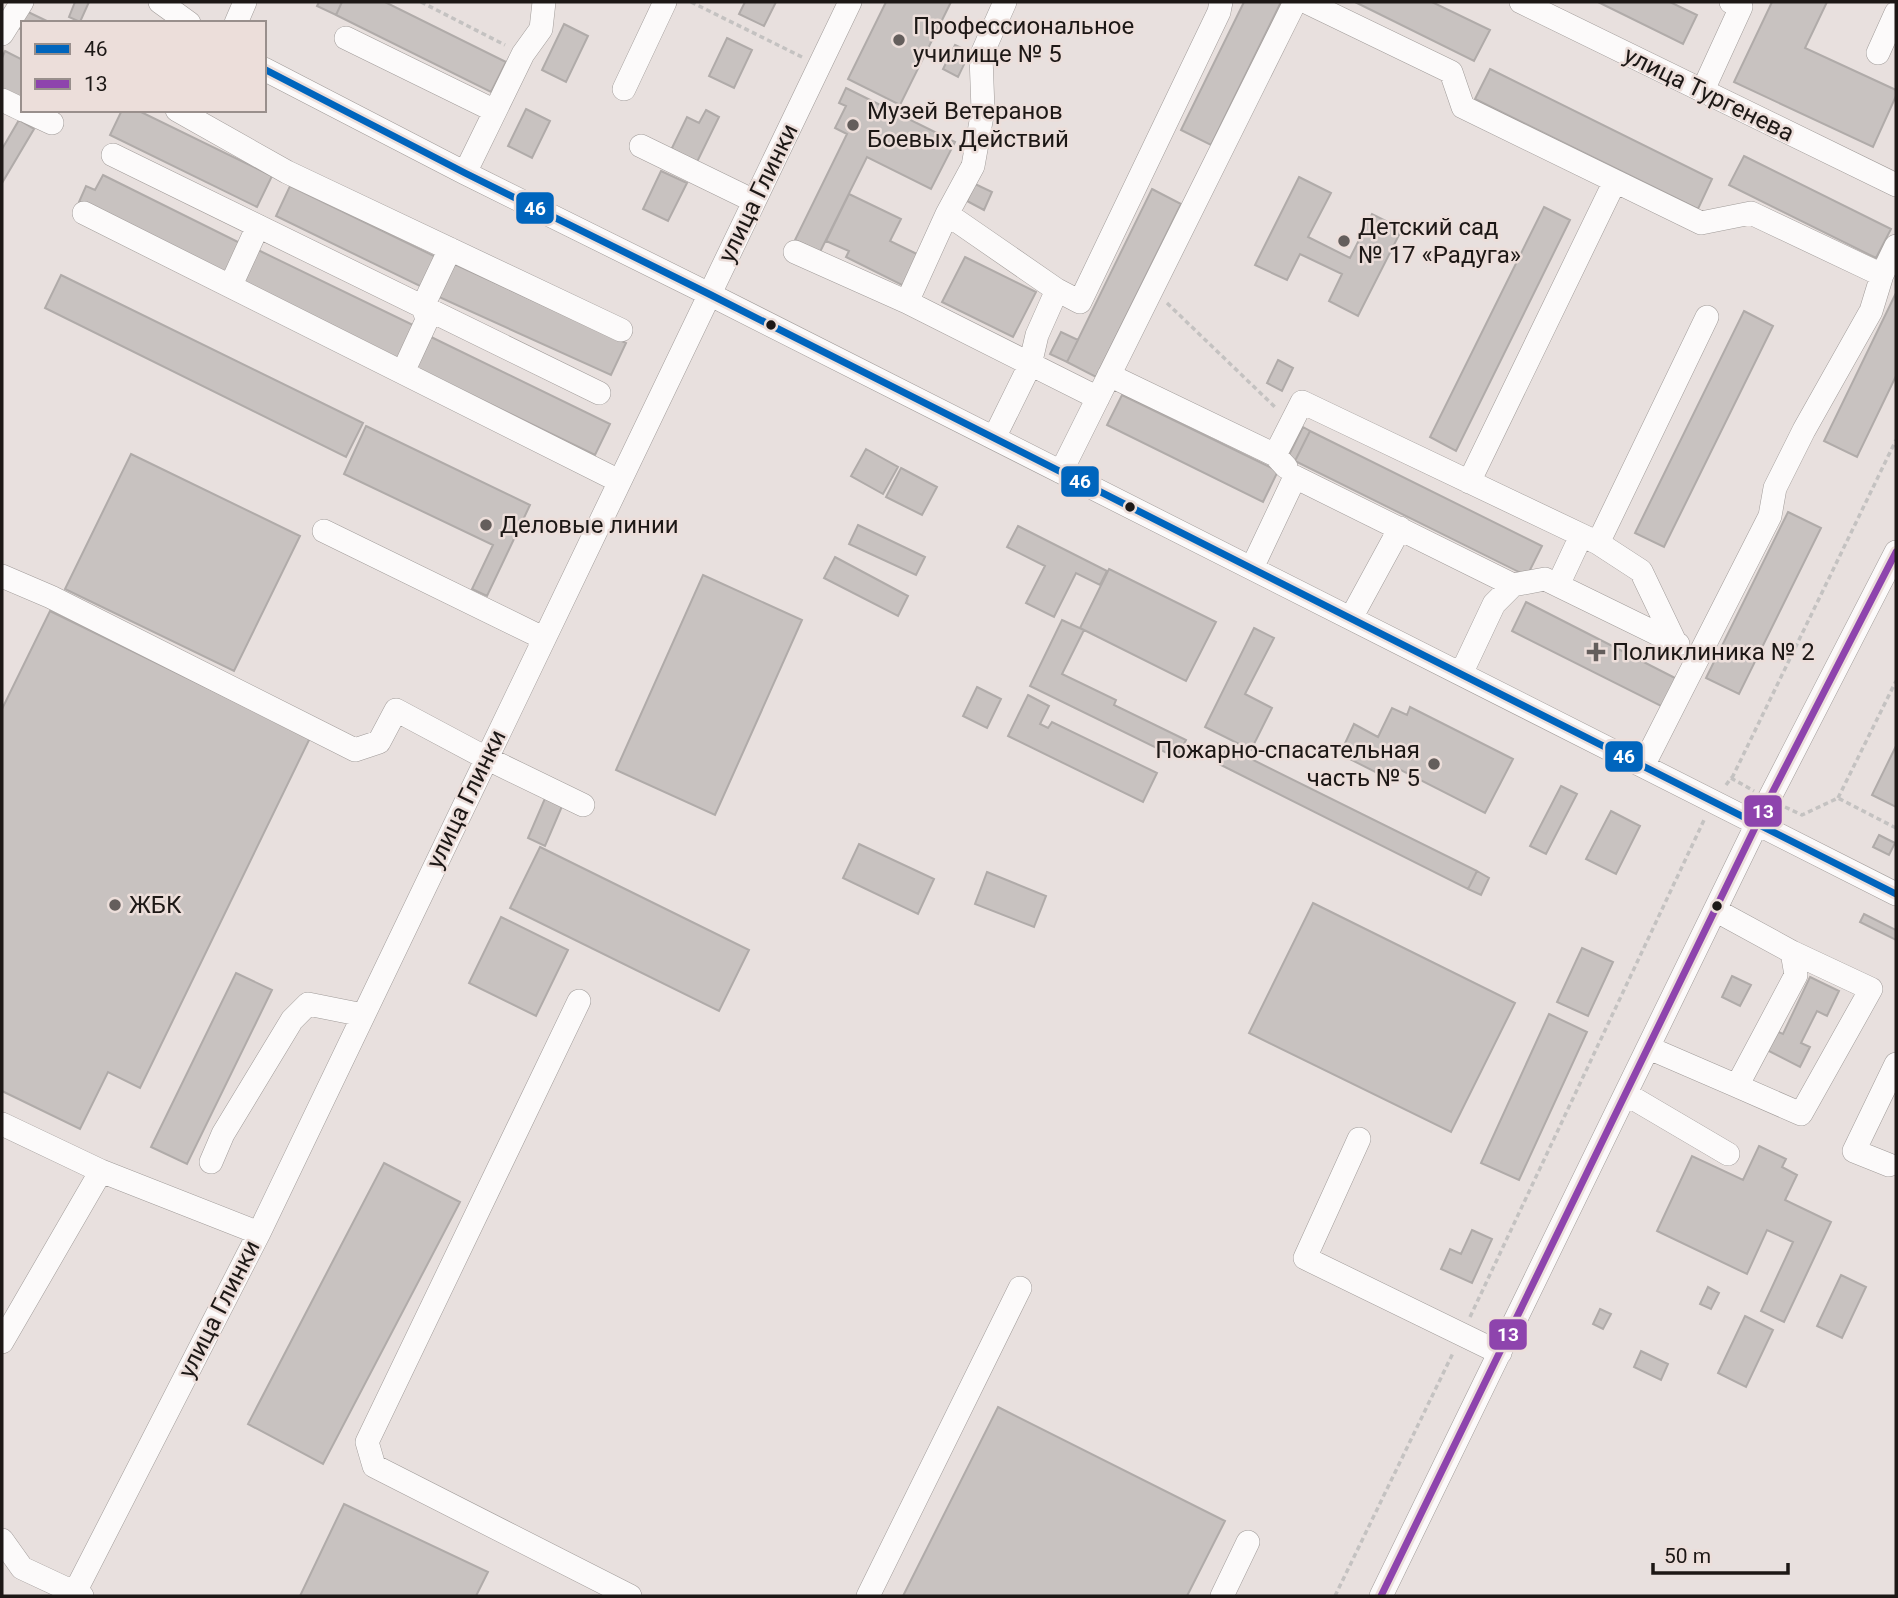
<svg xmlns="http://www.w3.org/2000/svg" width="1898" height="1598" viewBox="0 0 1898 1598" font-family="Roboto,sans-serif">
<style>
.building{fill:#c8c2c0;stroke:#b0aba9;stroke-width:2}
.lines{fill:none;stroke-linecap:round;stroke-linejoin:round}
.minor-casing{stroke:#a09b99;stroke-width:24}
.path{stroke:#c4c2c1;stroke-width:3.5;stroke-dasharray:5 3.5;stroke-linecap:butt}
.minor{stroke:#fcfafa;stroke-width:23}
.bus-1-casing{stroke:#ecdeda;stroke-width:12}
.bus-2-casing{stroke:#ecdeda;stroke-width:12}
.bus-1{stroke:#0065bd;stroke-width:7}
.bus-2{stroke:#8e44ad;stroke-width:7}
.poi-dot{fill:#645e5c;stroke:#ecdeda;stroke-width:2.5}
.bus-dot{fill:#1d1816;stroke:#ecdeda;stroke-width:2.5}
.labels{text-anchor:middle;stroke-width:5;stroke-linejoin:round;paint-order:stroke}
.poi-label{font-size:24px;fill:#1d1816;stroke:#ecdeda;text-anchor:start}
.street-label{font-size:24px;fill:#1d1816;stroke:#ecdeda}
.line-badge{stroke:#ecdeda;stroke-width:2.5}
.badge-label{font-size:19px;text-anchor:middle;font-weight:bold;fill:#fff}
</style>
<rect width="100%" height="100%" fill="#e8e0de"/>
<path class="building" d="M75,2h14l-9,20 -11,-5z
M319,2h23l-6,13 -19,-9z
M342,2h43l121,60 -15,30 -155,-77z
M745,2h31l-12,24 -25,-12z
M886,2h65l-51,103 -52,-26z
M1244,2h37l-70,143 -30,-15z
M1355,2h77l58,28 -16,31z
M1598,2h72l27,13 -14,29z
M1772,2h55l-22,46 91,42v6l-23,51 -139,-65z
M26,11l25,12h-28v7l-5,-2z
M564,24l24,12 -22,46 -24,-12z
M727,38l25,12 -18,38 -25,-12z
M955,45l15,7 -12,25 -15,-8z
M5,51l18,9v39l-21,-10v-31z
M1490,69l222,110 -14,30 -223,-110z
M846,88l109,54 -24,47 -64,-32 -47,95 -25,-12 52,-106 -12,-6 11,-22 -7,-3z
M526,109l24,12 -18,37 -24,-12z
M122,110h15l135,66 -15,31 -147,-72z
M706,110l13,7 -22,45 -26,-12 16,-33 12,6z
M19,120l15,9 -32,54v-34z
M1744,156l147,73 -15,29 -147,-73z
M661,171l26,12 -19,38 -25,-12z
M103,175l139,69 -15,30 -148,-72 7,-16 9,4z
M1299,177l32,16 -23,44 42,21 22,-44 30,15 -44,87 -29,-15 13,-27 -42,-20 -13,26 -32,-15z
M975,184l17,8 -8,18 -17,-9z
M290,186l146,71 -14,30 -146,-71z
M1152,189l29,15 -85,173 -29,-15z
M849,194l52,25 -11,22 29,14 -15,31 -58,-29 3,-6 -23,-10z
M1544,207l26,13 -114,231 -26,-14z
M258,250l157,76 -16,33 -157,-76z
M965,257l71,35 -23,45 -71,-35z
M454,264l172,79 -15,32 -172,-78z
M61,275l302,148 -17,34 -301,-149z
M1896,293v83l-39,81 -33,-16z
M1744,311l29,15 -109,221 -29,-14z
M1061,332l17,8 -11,22 -17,-8z
M429,336l181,88 -15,31 -181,-88z
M1278,360l15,8 -11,23 -15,-8z
M1122,395l156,76 -15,31 -156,-77z
M366,426l164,79 -43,91 -15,-7 21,-44 -149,-71z
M1303,427l7,4 -15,30 -7,-4z
M1310,431l232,115 -15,30 -232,-115z
M866,449l32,18 -15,27 -32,-18z
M131,454l169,82 -66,135 -169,-82z
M901,468l36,19 -15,28 -36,-18z
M1788,512l33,16 -82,166 -33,-16z
M858,525l67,32 -9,18 -67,-31z
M1018,526l89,45 -7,14 -24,-12 -22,44 -28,-14 19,-37 -38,-19z
M835,557l73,39 -10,20 -74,-38z
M1109,569l107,53 -30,59 -106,-53z
M703,575l99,45 -87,195 -99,-45z
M1526,602l153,78 -14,28 -153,-77z
M50,611l260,127 -170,350 -32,-16 -28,57 -78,-38v-382z
M1062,620l22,10 -22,44 54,26 -2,5 72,35 -9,18 -147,-72z
M1254,628l20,10 -29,56 27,14 -21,42 -46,-23z
M977,687l24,12 -14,29 -24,-12z
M1028,695l21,11 -9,18 8,4 4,-6 105,51 -14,29 -135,-66z
M1410,707l103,52 -28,54 -86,-44 -6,12 -53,-27 14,-30 24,13 14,-29 15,7z
M1896,746v61l-24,-12z
M1227,747l250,124 -9,18 -249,-125z
M1561,786l16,8 -31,60 -16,-8z
M546,796l17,8 -18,42 -17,-8z
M1611,811l29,15 -24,48 -30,-15z
M1879,835l16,8 -6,12 -16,-8z
M859,844l75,35 -16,35 -75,-36z
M540,847l209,103 -30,61 -209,-103z
M1477,871l12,7 -8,17 -13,-6z
M987,872l59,24 -12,31 -59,-23z
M1313,903l202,100 -64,129 -202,-99z
M1864,914l32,16v10l-36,-18z
M501,917l67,33 -32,66 -67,-33z
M1582,948l31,14 -25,54 -31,-14z
M236,973l36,17 -85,174 -36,-17z
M1732,976l19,9 -11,21 -18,-9z
M1810,977l29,14 -12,25 -10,-5 -16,32 9,4 -10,20 -37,-19 9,-19 11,5z
M1549,1014l38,18 -68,148 -38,-17z
M1759,1146l27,13 -4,8 15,8 -12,25 46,22 -47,100 -23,-11 32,-69 -26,-12 -20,44 -90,-43 35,-75 51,24z
M384,1163l76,39 -137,262 -75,-40z
M1472,1230l20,9 -20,44 -31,-14 9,-20 11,5z
M1841,1275l25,12 -24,51 -25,-12z
M1708,1287l11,6 -8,16 -11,-5z
M1600,1309l11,5 -8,15 -10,-5z
M1745,1316l28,14 -27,57 -28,-14z
M1641,1351l27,13 -7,16 -27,-13z
M998,1407l227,114 -38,75h-284z
M344,1504l144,68 -12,24h-176z"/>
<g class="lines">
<defs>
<path id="minor" d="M160,2l29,21
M1306,2l145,70 12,35 238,116 50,-10 131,62
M1521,2l375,183
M236,23l9,-21
M2,34l20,-32
M346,38l149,73
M1878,53l18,-40
M264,69l201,104 244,121 1187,600
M624,89l41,-87
M1703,90l38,-83 -10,-5
M2,100l21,10
M24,110l28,13
M177,110l110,62 334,158
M641,146l113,55
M113,155l486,238
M465,173l58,-119 18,-25 3,-27
M84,213l535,268
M947,214l110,76
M795,252l112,50 191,96
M231,285l27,-59
M907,302l40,-88 26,-48 10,-56 -2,-54 24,-54
M403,372l24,-52 -4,-14 27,-57
M1109,375l166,80 11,12
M994,438l36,-73 7,-30 20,-45 23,12 139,-290 2,-10
M1275,455l27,-53 296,141 43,28 34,71
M1061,472l234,-470
M1469,482l146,-301
M324,531l219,107
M1598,543l109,-226
M1252,568l43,-91 218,108
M2,576l49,21 304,153 24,-8 17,-32 90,48 97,47
M1558,585l23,-49
M1351,618l49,-90
M1461,674l33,-70 19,-19 32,-6 133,65
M1643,766l127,-250 5,-28 29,-58 67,-119 11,-36 14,-29
M579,1001l-212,441 7,24 256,130
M1649,1048l88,38 59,-111 -4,-23 -77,-42
M1737,1086l64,28 70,-125 -79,-37
M1626,1094l102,60
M2,1124l99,47
M1359,1139l-54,119 195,95
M211,1162l12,-28 69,-114 16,-16 55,11
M1889,1165l-35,-14 42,-87
M2,1342l99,-171 158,62
M2,1540l20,28 60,28
M73,1596l186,-363 591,-1231
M868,1596l152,-308
M1222,1596l26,-54
M1381,1596l388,-797 127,-247"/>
</defs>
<use href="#minor" class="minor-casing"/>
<path class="path" d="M421,2l84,43
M691,2l111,55
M1167,303l110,106
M1732,778l164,-338
M1726,785l5,-7 23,13
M1838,798l58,-117
M1785,807l17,8 36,-17 58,30
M1470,1317l235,-499
M1335,1596l118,-243"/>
<use href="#minor" class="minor"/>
<defs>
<path id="bus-1" d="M264,69l201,104 244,121 1187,600"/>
<path id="bus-2" d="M1381,1596l388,-797 127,-247"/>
</defs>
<use href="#bus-1" class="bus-1-casing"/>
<use href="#bus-2" class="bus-2-casing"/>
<use href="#bus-1" class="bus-1"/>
<use href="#bus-2" class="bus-2"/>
</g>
<g class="poi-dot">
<circle cx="899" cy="40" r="7"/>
<circle cx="853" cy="125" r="7"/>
<circle cx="1344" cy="241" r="7"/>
<circle cx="486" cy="525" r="7"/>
<path d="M1592.5 641.5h7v7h7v7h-7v7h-7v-7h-7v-7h7z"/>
<circle cx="1434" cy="764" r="7"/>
<circle cx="115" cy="905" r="7"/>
</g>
<g class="bus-dot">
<circle cx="771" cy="325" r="6"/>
<circle cx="1130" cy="507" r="6"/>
<circle cx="1717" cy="906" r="6"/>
</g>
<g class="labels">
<g class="poi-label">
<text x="913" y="34">Профессиональное<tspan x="913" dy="28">училище № 5</tspan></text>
<text x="867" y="119">Музей Ветеранов<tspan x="867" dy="28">Боевых Действий</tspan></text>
<text x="1358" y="235">Детский сад<tspan x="1358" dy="28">№ 17 «Радуга»</tspan></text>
<text x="500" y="533">Деловые линии</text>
<text x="1612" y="660">Поликлиника № 2</text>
<text x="1420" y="758" text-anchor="end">Пожарно-спасательная<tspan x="1420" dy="28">часть № 5</tspan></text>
<text x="129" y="913">ЖБК</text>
</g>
<g class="street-label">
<text transform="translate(1709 94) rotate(26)" y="8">улица Тургенева</text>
<text transform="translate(758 193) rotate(-64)" y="8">улица Глинки</text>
<text transform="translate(466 799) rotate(-64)" y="8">улица Глинки</text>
<text transform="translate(219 1309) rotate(-63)" y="8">улица Глинки</text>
</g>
</g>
<g class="line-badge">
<rect x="515" y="191" width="40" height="34" rx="7" fill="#0065bd"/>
<rect x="1060" y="465" width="40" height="33" rx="7" fill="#0065bd"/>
<rect x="1604" y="740" width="40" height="33" rx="7" fill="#0065bd"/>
<rect x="1743" y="794" width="40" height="34" rx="7" fill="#8e44ad"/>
<rect x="1488" y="1318" width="40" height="33" rx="7" fill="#8e44ad"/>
</g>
<g class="badge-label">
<text x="535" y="215">46</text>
<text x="1080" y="488">46</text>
<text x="1624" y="763">46</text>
<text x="1763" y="818">13</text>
<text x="1508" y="1341">13</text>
</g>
<rect width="1898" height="1598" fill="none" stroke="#1d1816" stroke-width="7"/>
<rect x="21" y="21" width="245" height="91" fill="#ecdeda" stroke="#998f8c" stroke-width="2"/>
<rect x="35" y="44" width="35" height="10" fill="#0065bd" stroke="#998f8c" stroke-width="2"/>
<text x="84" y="56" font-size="21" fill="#1d1816">46</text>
<rect x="35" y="79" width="35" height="10" fill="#8e44ad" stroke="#998f8c" stroke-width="2"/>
<text x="84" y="91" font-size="21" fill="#1d1816">13</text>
<path d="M1653 1563v10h135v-10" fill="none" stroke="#1d1816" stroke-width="3.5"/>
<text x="1664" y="1563" font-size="21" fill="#1d1816" stroke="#ecdeda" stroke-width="5" paint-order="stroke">50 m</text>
</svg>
